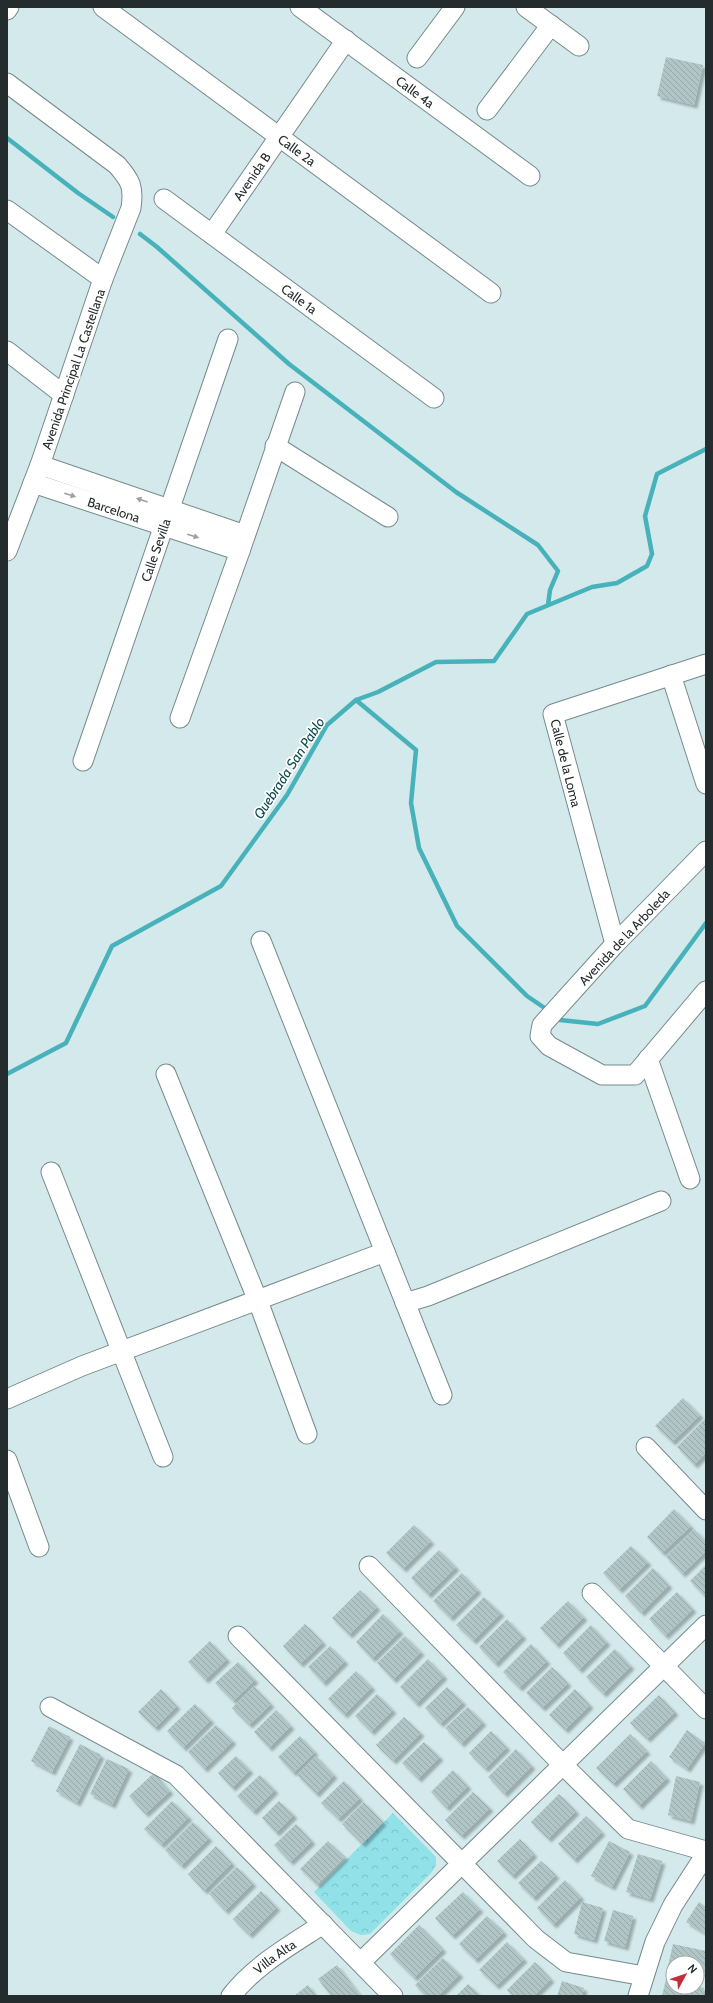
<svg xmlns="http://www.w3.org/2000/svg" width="713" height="2003" viewBox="0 0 713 2003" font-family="Cabin,sans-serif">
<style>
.forest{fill:url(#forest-crowns)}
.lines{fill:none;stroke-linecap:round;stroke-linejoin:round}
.stream{stroke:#47b2b9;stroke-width:4.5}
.building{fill:url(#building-back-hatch);filter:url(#shadow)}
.minor-casing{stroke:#768a8c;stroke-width:21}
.minor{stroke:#fff;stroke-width:19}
.oneway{fill:#9ca0a0}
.labels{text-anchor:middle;stroke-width:3.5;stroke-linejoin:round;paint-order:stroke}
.street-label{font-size:13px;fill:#242c2d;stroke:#fff}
.water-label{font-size:14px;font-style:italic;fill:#0f4e52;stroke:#fff}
</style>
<defs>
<pattern id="forest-crowns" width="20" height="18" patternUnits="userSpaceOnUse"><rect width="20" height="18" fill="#90e2e8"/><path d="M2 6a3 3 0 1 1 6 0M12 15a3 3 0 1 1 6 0" fill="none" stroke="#7cc2c7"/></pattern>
<pattern id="building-back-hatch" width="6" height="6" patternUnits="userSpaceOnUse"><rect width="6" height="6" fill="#afc5c6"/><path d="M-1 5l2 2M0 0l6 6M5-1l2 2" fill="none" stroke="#96a9aa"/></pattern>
<filter id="shadow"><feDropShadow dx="3.5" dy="3.5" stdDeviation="1" flood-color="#0004"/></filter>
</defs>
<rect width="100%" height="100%" fill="#d3e9eb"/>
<path class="forest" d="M393,1813l43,44v8l-4,7 -62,62 -9,1 -10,-4 -37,-39z"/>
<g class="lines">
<path class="stream" d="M7,138l71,55 35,24
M140,234l17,13 132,117 167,128 82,53 20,26 -8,19 -2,15
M356,700l60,50 -5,53 8,45 38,78 70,70 22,15
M556,1017l4,3 38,4 47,-18 61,-83
M7,1074l59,-31 46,-97 109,-60 66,-91 40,-70 29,-25 22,-8 58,-30 58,-1 33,-47 65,-27 25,-4 30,-17 5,-12 -7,-38 12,-42 49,-25"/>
</g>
<path class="building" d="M666,57l37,8 -9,40 -37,-9z
M683,1398l17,17 -28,27 -17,-16z
M705,1419l1,34 -12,12 -17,-18z
M674,1509l17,17 -29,27 -15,-16z
M414,1525l17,16 -28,28 -17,-16z
M694,1529l12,12v10l-24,23 -16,-17z
M631,1546l17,16 -29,28 -16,-17z
M439,1550l17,17 -28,28 -17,-17z
M706,1565v33l-16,-17z
M653,1568l16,17 -28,28 -16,-17z
M462,1573l16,17 -28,28 -17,-17z
M360,1590l17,17 -28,28 -17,-17z
M677,1592l16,17 -28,27 -16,-17z
M484,1597l17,16 -28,28 -17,-16z
M568,1601l16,16 -28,28 -16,-17z
M383,1614l17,17 -28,28 -16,-17z
M507,1619l16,17 -28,28 -16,-17z
M305,1624l18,18 -23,22 -17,-18z
M591,1625l16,17 -28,28 -16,-17z
M405,1636l16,16 -28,28 -16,-17z
M210,1641l17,18 -22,21 -17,-18z
M531,1644l16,17 -28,27 -16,-16z
M330,1646l15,15 -22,22 -15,-16z
M615,1649l16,17 -28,28 -17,-17z
M428,1659l16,17 -28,28 -16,-17z
M238,1662l17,18 -22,21 -18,-18z
M552,1667l16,16 -26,25 -16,-15z
M356,1671l16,16 -28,28 -16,-16z
M254,1686l17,18 -22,21 -17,-17z
M447,1687l16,15 -23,22 -15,-16z
M161,1689l16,17 -22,22 -17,-16z
M575,1689l15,16 -25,25 -16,-15z
M377,1694l16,16 -22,22 -16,-16z
M659,1695l16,17 -28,27 -17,-16z
M195,1704l16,16 -28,28 -16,-17z
M468,1707l15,15 -22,22 -16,-16z
M276,1710l15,16 -22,22 -15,-16z
M404,1717l17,16 -28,28 -17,-16z
M216,1725l17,16 -29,28 -16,-17z
M49,1726l21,11 -18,35 -21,-11z
M687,1730l18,13 -18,26 -18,-12z
M491,1731l16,16 -22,22 -16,-16z
M630,1734l17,17 -34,33 -17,-16z
M300,1736l15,16 -22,21 -15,-16z
M424,1742l16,15 -22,22 -16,-16z
M80,1744l21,11 -24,48 -21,-12z
M516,1749l16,17 -28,28 -16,-17z
M236,1756l14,14 -18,18 -14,-15z
M316,1756l18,19 -18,19 -19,-19z
M107,1759l22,10 -17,36 -22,-11z
M651,1761l16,17 -28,28 -16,-17z
M453,1770l15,16 -22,22 -15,-16z
M154,1773l16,18 -25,23 -16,-18z
M260,1775l15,15 -22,22 -16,-16z
M676,1776l24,6 -9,39 -23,-6z
M344,1781l16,17 -22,21 -17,-16z
M473,1792l17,16 -29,28 -16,-16z
M559,1794l17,17 -28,28 -17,-17z
M172,1801l17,16 -28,28 -17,-16z
M279,1801l15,14 -18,18 -14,-15z
M364,1802l19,20 -21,22 -20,-20z
M586,1816l16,16 -28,28 -16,-16z
M193,1822l16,16 -28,28 -16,-16z
M296,1824l16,17 -22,21 -16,-17z
M520,1839l14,15 -22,22 -15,-15z
M328,1841l17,16 -28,28 -17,-16z
M609,1841l21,11 -18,35 -21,-11z
M216,1846l16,17 -28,28 -16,-17z
M638,1854l24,7 -12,38 -24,-7z
M541,1861l15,14 -23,23 -15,-15z
M237,1867l16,16 -28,28 -16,-17z
M565,1880l16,17 -28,28 -16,-17z
M261,1891l16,16 -28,28 -16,-16z
M463,1892l17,17 -28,27 -17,-18z
M582,1902l21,6 -9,32 -20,-6z
M699,1902l7,5v27l-20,-12z
M613,1910l20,6 -8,31 -21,-6z
M487,1916l17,16 -29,28 -16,-16z
M419,1925l24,24 -29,29 -24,-24z
M507,1942l17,17 -28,27 -17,-16z
M673,1944l33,7v24l-9,-3v-9h-24v4l-5,-1z
M443,1958l17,16 -22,22h-12l-11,-11z
M535,1962l16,17 -17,17h-21l-6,-6z
M337,1965l23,30 -2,1h-27l-13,-17z
M666,1979l7,2v6l24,-1 7,2 -1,8h-41z
M562,1981l22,7 -2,8h-25z
M468,1984l13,12h-25z
M308,1985l8,11h-22z"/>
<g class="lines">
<defs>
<g id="minor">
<path id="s1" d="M103,7l388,286"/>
<path id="s2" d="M300,7l230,169"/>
<path d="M526,7l53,39"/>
<path d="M7,10l2,-3"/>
<path d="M417,58l38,-51"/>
<path d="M7,83l110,82c14,16 17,22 14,43l-28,71 -63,186 -33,86"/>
<path d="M487,110l64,-85"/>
<path id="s3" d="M164,199l270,199"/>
<path d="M7,210l96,69"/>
<path id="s4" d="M212,234l134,-194"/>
<path d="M7,351l57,44"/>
<path d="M275,446l113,71"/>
<path d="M40,465l205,70"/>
<path id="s5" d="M33,483l207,68"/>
<path d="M671,675l35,109"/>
<path d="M180,718l60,-167 55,-159"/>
<path id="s6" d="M83,761l145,-422"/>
<path d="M706,851l-91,93 -73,81 -2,11 9,10 53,29h33l71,-84"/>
<path d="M261,941l181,454"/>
<path d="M615,944l-62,-230 153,-50"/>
<path d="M648,1059l42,120"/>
<path d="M166,1074l92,227 49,133"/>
<path d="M51,1172l112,285"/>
<path d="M405,1303l23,-7 233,-95"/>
<path d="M7,1399l75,-33 303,-114"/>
<path d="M646,1447l60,63"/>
<path d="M7,1460l32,87"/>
<path d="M369,1566l194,199 65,64 78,22"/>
<path d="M592,1593l114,116"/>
<path d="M238,1636l298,303 30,23 78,14"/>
<path d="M50,1707l126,68 217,221"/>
<path d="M361,1962l345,-337"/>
<path id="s7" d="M231,1996c24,-31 60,-51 92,-72"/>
<path d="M638,1996l17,-54 18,-37 33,-51"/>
</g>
</defs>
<use href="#minor" class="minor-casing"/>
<use href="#minor" class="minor"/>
</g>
<defs><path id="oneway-solid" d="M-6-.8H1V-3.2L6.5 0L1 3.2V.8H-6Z"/></defs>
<g class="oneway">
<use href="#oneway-solid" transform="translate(70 495) rotate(18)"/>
<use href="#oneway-solid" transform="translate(142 500) rotate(-161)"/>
<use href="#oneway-solid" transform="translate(193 536) rotate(18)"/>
</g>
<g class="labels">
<g class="street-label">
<text dy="5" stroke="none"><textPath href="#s2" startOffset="143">Calle 4a</textPath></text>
<text dy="5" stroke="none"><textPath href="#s1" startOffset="241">Calle 2a</textPath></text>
<text dy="5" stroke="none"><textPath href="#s4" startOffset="70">Avenida B</textPath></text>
<text dy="5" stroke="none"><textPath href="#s3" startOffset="168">Calle 1a</textPath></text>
<text transform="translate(73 369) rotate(-71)" y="5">Avenida Principal La Castellana</text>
<text dy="5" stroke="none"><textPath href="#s5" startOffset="85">Barcelona</textPath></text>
<text dy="5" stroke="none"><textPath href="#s6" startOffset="223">Calle Sevilla</textPath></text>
<text transform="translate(566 763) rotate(76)" y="5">Calle de la Loma</text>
<text transform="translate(624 937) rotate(-47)" y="5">Avenida de la Arboleda</text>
<text dy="5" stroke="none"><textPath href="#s7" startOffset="59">Villa Alta</textPath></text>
</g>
<g class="water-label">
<text transform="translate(289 768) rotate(-57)" y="5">Quebrada San Pablo</text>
</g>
</g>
<rect width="713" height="2003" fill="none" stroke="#242c2d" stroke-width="16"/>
<g transform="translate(685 1975) rotate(50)"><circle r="19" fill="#ffffff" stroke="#a7abab"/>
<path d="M0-3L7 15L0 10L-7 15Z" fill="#c0303c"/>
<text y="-6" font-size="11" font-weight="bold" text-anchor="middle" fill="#242c2d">N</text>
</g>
</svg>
